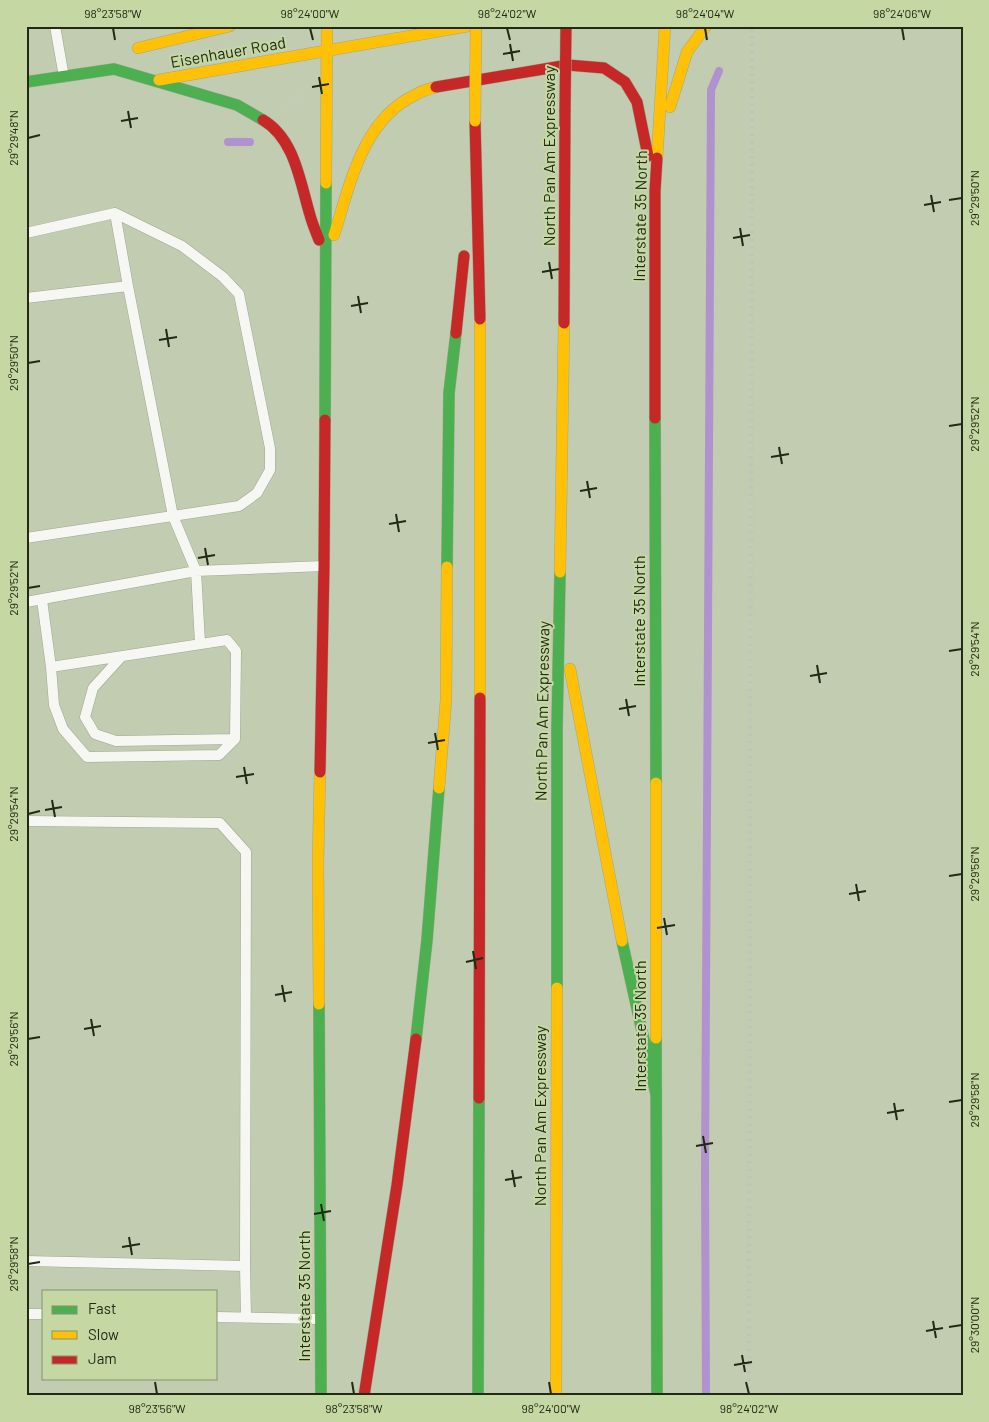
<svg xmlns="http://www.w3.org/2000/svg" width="989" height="1422" viewBox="0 0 989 1422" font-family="Barlow,sans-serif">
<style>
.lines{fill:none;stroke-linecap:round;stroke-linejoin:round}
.stream{stroke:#b093ce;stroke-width:8}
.lane-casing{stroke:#9ea790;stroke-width:11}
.fast-casing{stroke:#9ea790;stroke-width:12}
.slow-casing{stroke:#9ea790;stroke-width:12}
.jam-casing{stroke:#9ea790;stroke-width:12}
.path{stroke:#c7cac2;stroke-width:3;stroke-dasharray:2.5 4;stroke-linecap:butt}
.lane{stroke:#f6f7f3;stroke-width:10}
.fast{stroke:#4caf50;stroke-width:11}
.slow{stroke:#ffc107;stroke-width:11}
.jam{stroke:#c62828;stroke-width:11}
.rail{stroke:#bfc3ba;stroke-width:4;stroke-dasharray:2.5 5;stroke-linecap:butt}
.slow-bridge-casing{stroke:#9ea790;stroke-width:12;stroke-linecap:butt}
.jam-bridge-casing{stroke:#9ea790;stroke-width:12;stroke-linecap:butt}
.slow-bridge{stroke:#ffc107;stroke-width:11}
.jam-bridge{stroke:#c62828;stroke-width:11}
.ticks{fill:none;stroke:#222a15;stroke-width:2}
.labels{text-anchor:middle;stroke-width:4;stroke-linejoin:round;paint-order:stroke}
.street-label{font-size:16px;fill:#222a15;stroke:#c5d8a4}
.neatline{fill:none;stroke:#222a15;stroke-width:2}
.ticks-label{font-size:12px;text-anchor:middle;fill:#222a15}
</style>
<rect width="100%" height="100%" fill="#c2ccb0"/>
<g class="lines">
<path class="stream" d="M228,142h22
M706,1396l-1,-221 6,-1085 8,-19"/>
<defs>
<path id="lane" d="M55,26l9,51
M26,233l89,-20 13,73 45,230 23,55 4,72
M26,298l102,-12
M26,538l213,-32 18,-13 13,-23v-22l-31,-154 -16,-17 -41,-31 -67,-33
M42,600l9,67 3,38 9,24 24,28 132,-2 16,-16 1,-88 -9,-11 -176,27
M26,602l170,-31 128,-5
M122,656l-29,32 -8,29 10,17 21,7 119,-2
M26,821l194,2 26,29 -1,414 -219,-5
M245,1266l1,52
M26,1314h18
M216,1317l104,2"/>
<path id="fast" d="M26,82l88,-13 123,36 26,15
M655,418l1,365
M325,420l1,-237
M447,567l2,-174 7,-60
M622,941l34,153
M557,988v-259l3,-157
M319,1004l2,392
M656,1038l1,358
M416,1039l11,-99 12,-152
M478,1396l1,-298"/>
<path id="slow" d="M138,48l92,-22
M159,80l309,-54
M670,107l17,-55 19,-26
M657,158l8,-132
M326,183l1,-157
M334,235c16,-50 28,-115 81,-140 6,-4 14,-6 21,-8
M560,572l4,-249
M570,669l52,272
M480,698v-379
M656,783v255
M439,788l7,-88 1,-133
M319,1004l-1,-142 2,-90
M556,1396l1,-408"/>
<path id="jam" d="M436,87l132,-22 36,3 21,14 12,20 11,54
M263,120c32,19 37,62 47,95 2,8 6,17 9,25
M475,121l5,198
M564,323l1,-213
M456,333l8,-77
M655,418v-227l2,-33
M320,772l4,-206 1,-146
M479,1098l1,-400
M364,1396l33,-211 19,-146"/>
</defs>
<use href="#lane" class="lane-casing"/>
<use href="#fast" class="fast-casing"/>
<use href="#slow" class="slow-casing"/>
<use href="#jam" class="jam-casing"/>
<path class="path" d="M287,106l15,-15"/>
<use href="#lane" class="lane"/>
<use href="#fast" class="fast"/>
<use href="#slow" class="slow"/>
<use href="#jam" class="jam"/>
<path class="rail" d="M749,1396l3,-1370"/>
<defs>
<path id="slow-bridge" d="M475,121l1,-95"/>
<path id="jam-bridge" d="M565,110l1,-84"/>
</defs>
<use href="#slow-bridge" class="slow-bridge-casing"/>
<use href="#jam-bridge" class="jam-bridge-casing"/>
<use href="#slow-bridge" class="slow-bridge"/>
<use href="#jam-bridge" class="jam-bridge"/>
</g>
<path class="ticks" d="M113,28l2,12M310,28l3,12M507,28l3,12M705,28l2,12M902,28l2,12M510,44l3,17M503,54l17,-3M319,77l3,17M312,87l17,-3M128,111l3,17M121,121l17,-3M28,138l12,-3M931,195l3,17M949,200l13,-2M924,205l17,-3M740,228l3,18M733,238l17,-3M549,262l3,17M542,272l17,-3M358,296l3,17M351,306l17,-3M166,329l3,18M159,340l18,-3M28,363l12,-2M949,426l13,-2M779,447l3,17M771,457l18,-3M587,481l3,17M580,491l17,-3M396,514l3,18M389,524l17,-3M205,548l3,17M198,558l17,-3M28,588l12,-2M949,651l13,-2M817,665l3,18M810,676l17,-3M626,699l3,17M619,709l17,-3M435,733l3,17M428,743l17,-3M244,767l3,17M236,777l18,-3M52,800l3,17M45,810l17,-3M28,814l12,-3M949,876l13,-2M856,884l3,17M849,894l17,-3M664,918l3,17M657,928l18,-3M473,951l3,18M466,962l17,-4M282,985l3,17M275,995l17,-3M91,1019l3,17M84,1029l17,-3M28,1039l12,-2M949,1102l13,-2M894,1103l3,17M887,1113l17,-3M703,1136l3,17M696,1146l17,-3M512,1170l3,17M505,1180l17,-3M321,1204l3,17M314,1214l17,-3M129,1237l3,18M122,1247l18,-3M28,1264l12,-2M933,1321l3,17M949,1327l13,-2M926,1331l17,-3M742,1355l3,17M734,1365l18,-3M155,1382l2,12M352,1382l2,12M549,1382l2,12M746,1382l3,12"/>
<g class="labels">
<g class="street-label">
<text transform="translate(228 52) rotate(-10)" y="6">Eisenhauer Road</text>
<text transform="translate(549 156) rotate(-90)" y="6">North Pan Am Expressway</text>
<text transform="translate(640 216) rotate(-89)" y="6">Interstate 35 North</text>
<text transform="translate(639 621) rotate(-90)" y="6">Interstate 35 North</text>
<text transform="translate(542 711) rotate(-89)" y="6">North Pan Am Expressway</text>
<text transform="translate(640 1026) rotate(-90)" y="6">Interstate 35 North</text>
<text transform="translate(540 1116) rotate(-90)" y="6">North Pan Am Expressway</text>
<text transform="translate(304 1296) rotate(-90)" y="6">Interstate 35 North</text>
</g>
</g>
<rect width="989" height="1422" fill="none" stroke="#c5d8a4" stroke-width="55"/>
<rect x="42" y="1290" width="175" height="90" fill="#c5d8a4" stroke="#84926b"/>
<rect x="52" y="1306" width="25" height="8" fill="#4caf50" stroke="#84926b"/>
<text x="88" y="1314" font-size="15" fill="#222a15">Fast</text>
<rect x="52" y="1331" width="25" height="8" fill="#ffc107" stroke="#84926b"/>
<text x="88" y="1340" font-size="15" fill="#222a15">Slow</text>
<rect x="52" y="1356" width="25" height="8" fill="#c62828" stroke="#84926b"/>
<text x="88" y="1364" font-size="15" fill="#222a15">Jam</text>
<rect x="28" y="28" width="934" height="1366" class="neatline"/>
<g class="ticks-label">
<text x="113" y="18">98°23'58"W</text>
<text x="310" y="18">98°24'00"W</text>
<text x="507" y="18">98°24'02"W</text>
<text x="705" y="18">98°24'04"W</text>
<text x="902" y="18">98°24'06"W</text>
<text transform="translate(14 138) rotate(-90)" y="4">29°29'48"N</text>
<text transform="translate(975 198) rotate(-90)" y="4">29°29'50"N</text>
<text transform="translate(14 363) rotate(-90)" y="4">29°29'50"N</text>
<text transform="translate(975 424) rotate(-90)" y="4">29°29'52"N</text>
<text transform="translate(14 588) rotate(-90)" y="4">29°29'52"N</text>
<text transform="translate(975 649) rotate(-90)" y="4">29°29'54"N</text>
<text transform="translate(14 814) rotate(-90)" y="4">29°29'54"N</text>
<text transform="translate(975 874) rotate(-90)" y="4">29°29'56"N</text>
<text transform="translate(14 1039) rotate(-90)" y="4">29°29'56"N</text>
<text transform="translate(975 1100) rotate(-90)" y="4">29°29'58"N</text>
<text transform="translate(14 1264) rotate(-90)" y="4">29°29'58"N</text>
<text transform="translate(975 1325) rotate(-90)" y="4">29°30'00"N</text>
<text x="157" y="1413">98°23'56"W</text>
<text x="354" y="1413">98°23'58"W</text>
<text x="551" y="1413">98°24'00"W</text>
<text x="749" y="1413">98°24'02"W</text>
</g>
</svg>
